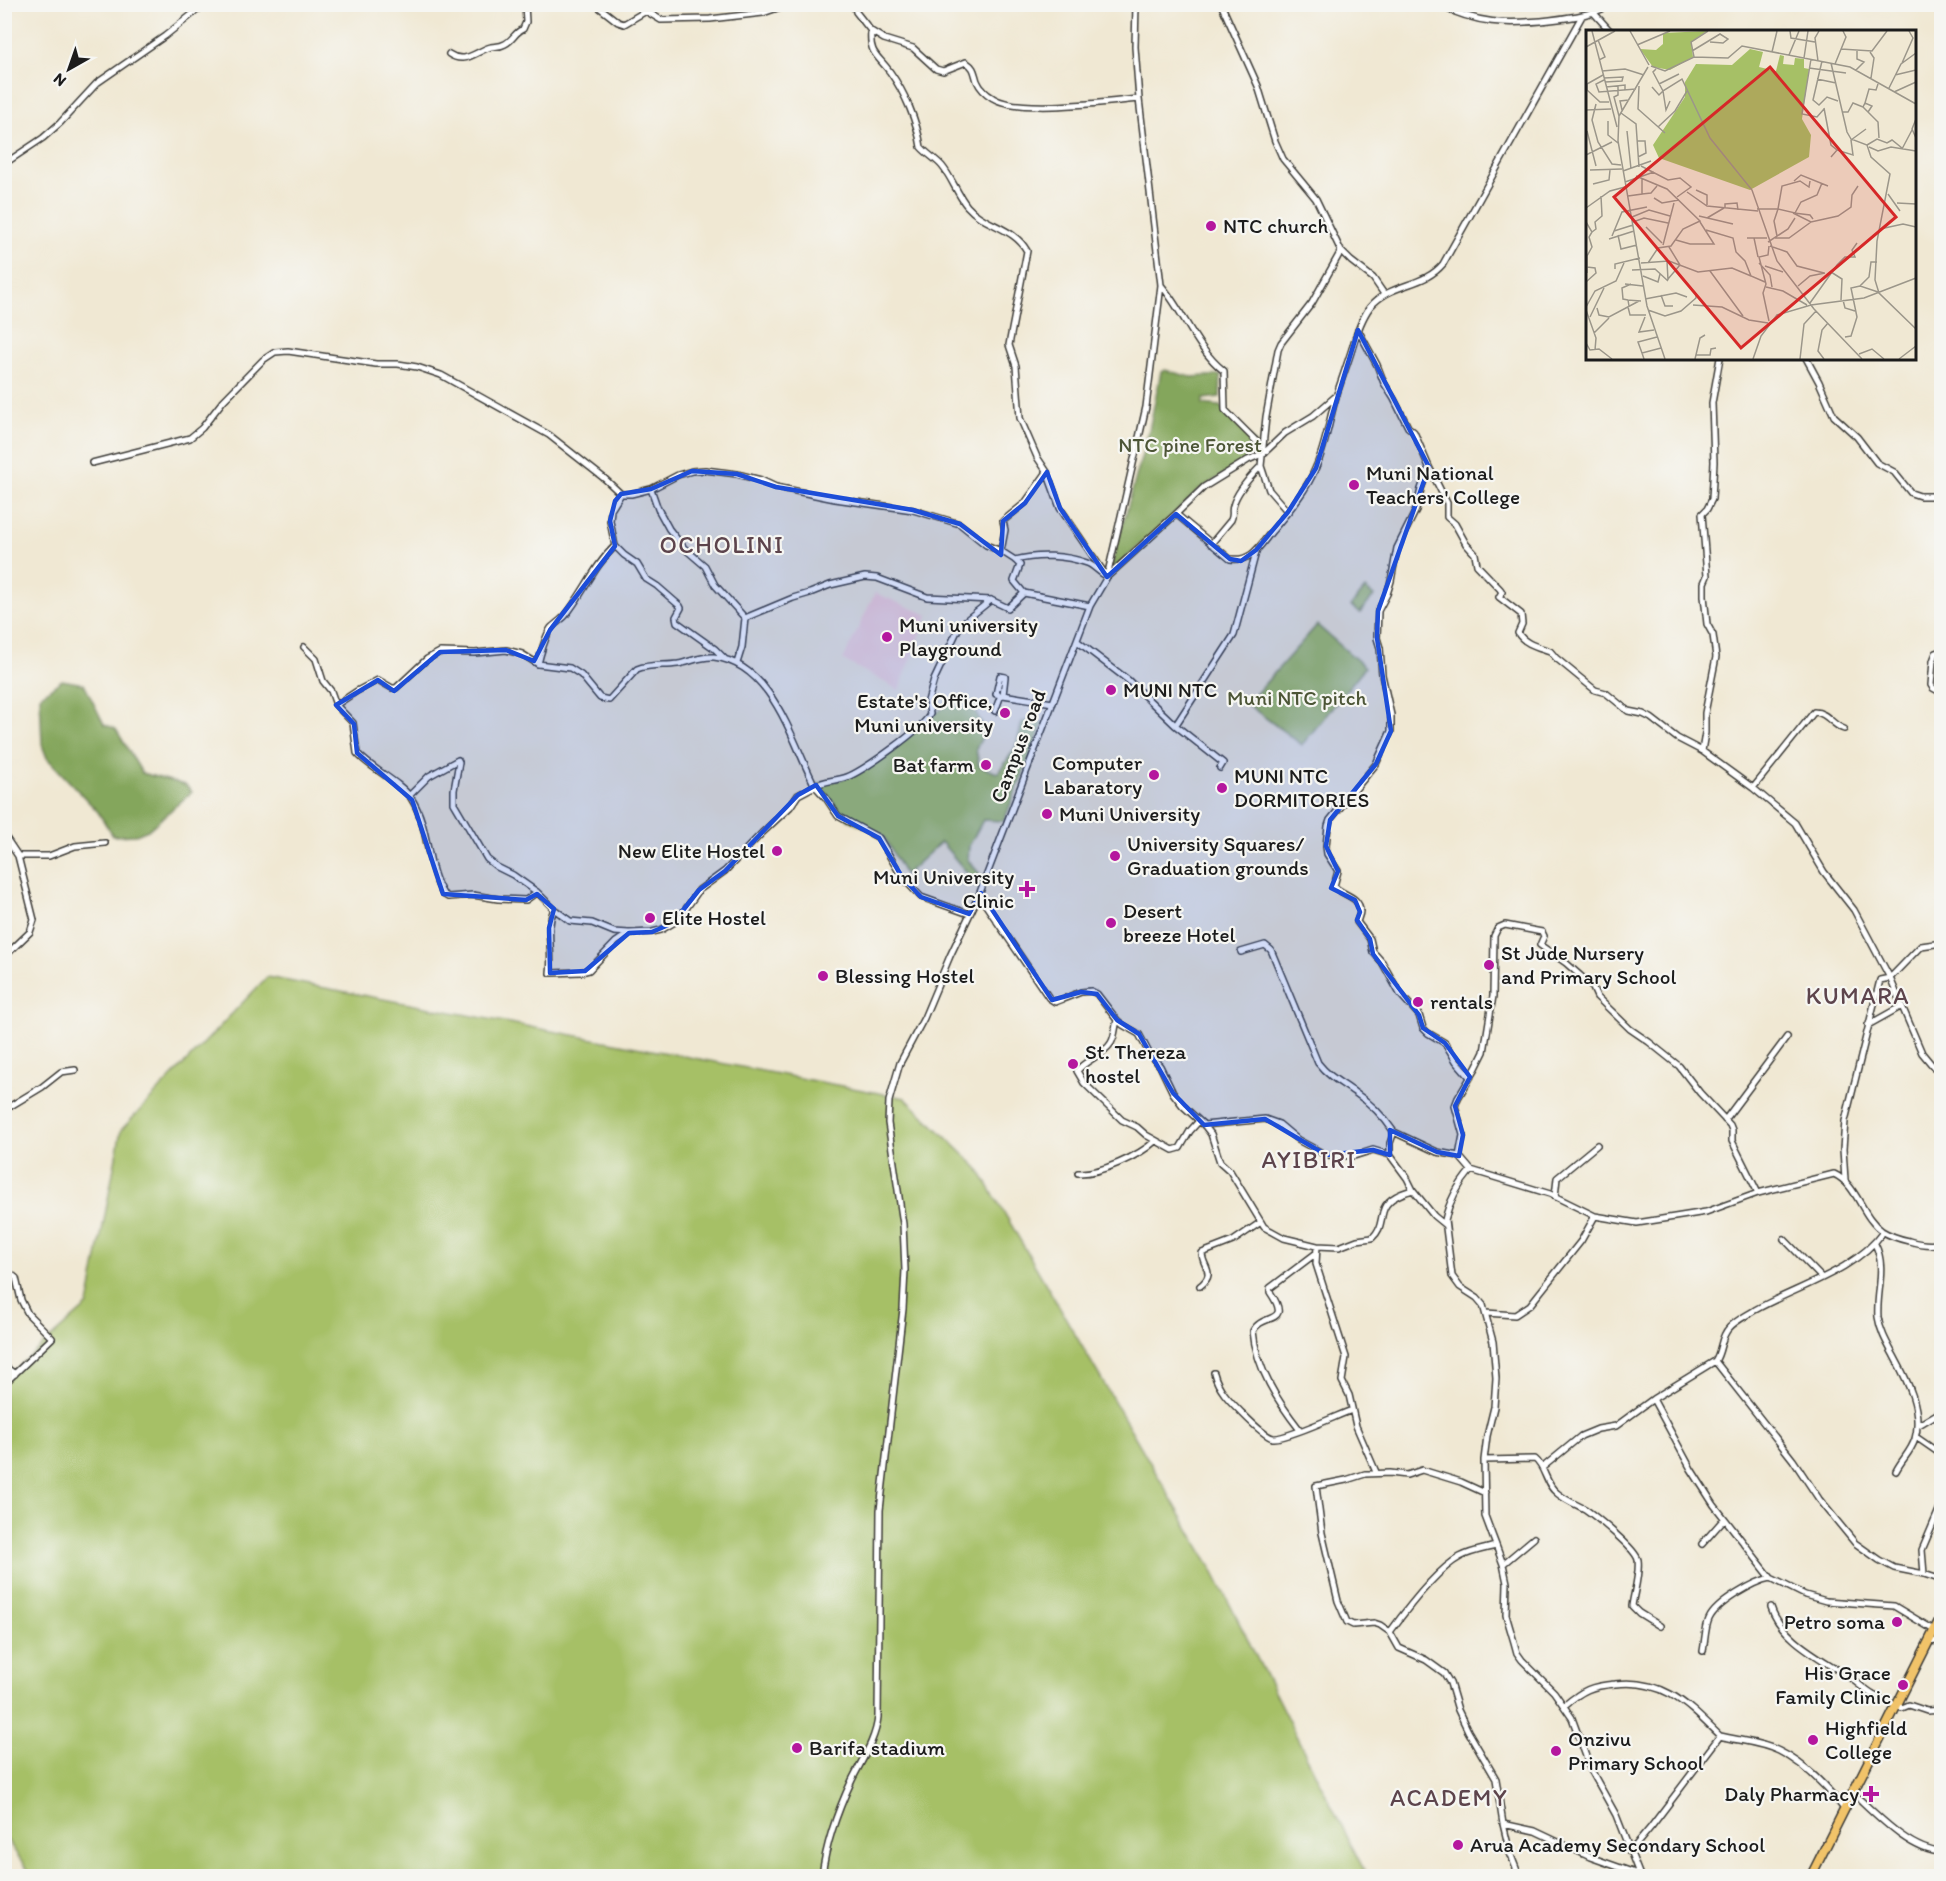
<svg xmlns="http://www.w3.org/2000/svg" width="1946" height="1881" viewBox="0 0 1946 1881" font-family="Itim,sans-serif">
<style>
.built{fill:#f7cfd2}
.green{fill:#a6c066;stroke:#616e41;stroke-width:1.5}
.forest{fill:#84a65b;stroke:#50613c;stroke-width:1.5}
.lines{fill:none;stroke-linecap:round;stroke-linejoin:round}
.street-casing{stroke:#3c3b37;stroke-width:8}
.primary-casing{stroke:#3c3b37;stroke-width:11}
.street{stroke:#fff;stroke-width:5}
.primary{stroke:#f1c369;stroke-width:8}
.marked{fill:#1d4ed8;fill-opacity:0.2;stroke:#1d4ed8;stroke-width:4.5;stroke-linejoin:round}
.poi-dot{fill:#b5179e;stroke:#f6f6f2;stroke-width:2}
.labels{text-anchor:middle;stroke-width:4.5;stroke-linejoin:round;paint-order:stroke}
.poi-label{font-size:21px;fill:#1c1c1c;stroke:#f6f6f2;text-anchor:start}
.park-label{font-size:21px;fill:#4c5536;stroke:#f6f6f2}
.street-label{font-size:21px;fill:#1c1c1c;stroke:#f6f6f2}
.quarter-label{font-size:24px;letter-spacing:1.5px;fill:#5d444c;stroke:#f6f6f2}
.inset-road{fill:none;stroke:#9b968a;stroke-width:1.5}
.view{fill:#d62828;fill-opacity:0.15;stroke:#d62828;stroke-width:3}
.inset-edge{fill:none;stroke:#1c1c1c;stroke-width:3}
</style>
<rect width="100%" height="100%" fill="#f6f6f2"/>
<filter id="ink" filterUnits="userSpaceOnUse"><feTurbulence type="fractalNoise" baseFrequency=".0167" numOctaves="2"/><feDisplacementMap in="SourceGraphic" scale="12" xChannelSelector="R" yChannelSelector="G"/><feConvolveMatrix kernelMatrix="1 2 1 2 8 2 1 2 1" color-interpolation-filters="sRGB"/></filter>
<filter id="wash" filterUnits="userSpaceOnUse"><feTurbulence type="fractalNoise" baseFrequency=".008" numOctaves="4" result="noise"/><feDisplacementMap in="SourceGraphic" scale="24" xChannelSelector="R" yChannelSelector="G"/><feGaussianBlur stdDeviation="1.35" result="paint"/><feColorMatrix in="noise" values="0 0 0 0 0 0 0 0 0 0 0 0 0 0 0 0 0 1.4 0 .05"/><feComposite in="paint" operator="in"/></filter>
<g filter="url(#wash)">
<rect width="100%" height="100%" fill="#f0e8d3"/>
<path class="built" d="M875,593l53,22 -29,75 -56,-30z"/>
<path class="green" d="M1365,589l9,7 -14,17 -9,-7z
M1317,625l48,42 -63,78 -55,-41z
M949,703l10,5h15l11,23 -9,18 3,17 18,7c3,-2 18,-24 19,-27 3,-8 4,-16 6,-24l12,-4 9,6 -39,97 -21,-1 -14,26 -1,14 16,19 -4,9 -39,-46 -36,33 -20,-37 -8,-6 -28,-12 -11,-11 -19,-25 24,-5 50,-30z
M267,977l638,121 73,70 233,399 156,309h-1335l-27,-39 -1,-458 84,-74 33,-175z"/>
<path class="forest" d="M1165,370l26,7 30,-2 -1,22 -17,2v5l17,2 42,45 -62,38 -91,85 40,-144 12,-59z
M62,680l22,4 20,40 12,5 26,44 43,12 7,7 -44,38 -12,5 -23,1 -15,-24 -51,-54 -5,-13 -2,-49z"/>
</g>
<g filter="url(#ink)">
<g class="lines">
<defs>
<path id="street" d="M595,4l23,18 6,2 22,-13 15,9 49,-1 53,-6 26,-9
M830,4h5
M854,4l2,8 15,19 13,8 29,9 23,21 7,2 23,-9c9,6 8,10 11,19 3,7 9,13 16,17 25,16 115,4 146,1
M1221,4l37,82 17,55 8,18 33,40 25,52 10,10 22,17 11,16
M1436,4c42,20 69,21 114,16 25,-3 41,-5 64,-16
M1594,13l17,19
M871,31c-2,24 7,24 19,41 15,21 27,49 31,75 6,7 15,12 21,19 10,12 15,28 25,40 17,20 47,21 60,45l-18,94 7,21 4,52 17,39 10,15 13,36 47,69
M449,54c16,11 27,-3 42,-7 5,-1 9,0 14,-3 8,-4 10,-12 18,-15l3,-7 -1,-18
M4,164l39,-26 17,-15 37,-40 68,-47 40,-32
M1161,285c23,27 35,64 63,86l1,39 31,31 7,10
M1358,330l19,35 7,18 10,16 14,28 6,5 15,35 -8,22 -5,21 -19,38 -6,33 -4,13 -9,17 -1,27 3,10 2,27 9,40v16l-15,33 -46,56 -2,6 -2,20 1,8 11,17 -4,15c7,9 26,10 26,25 0,4 -2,7 -3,11l13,17 3,13 9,10 18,32 19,21 4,13 5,5 17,10 11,18 14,16
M1806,358l13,24 15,34 23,21 20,26 17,9 17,21 9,3h15l7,6
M92,463l98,-25 12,-10 21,-27 40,-41 12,-8 13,-1 88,13h22l19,3 24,8 108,60 56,44 16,15h10l20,-5 7,20 11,20 15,19 21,18 10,19 30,33 -3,29 -5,16
M1429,467l18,36v14l8,7 11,20 9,10 2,11 23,24 2,3 -3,5 22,17 1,10 -4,9c6,11 21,14 32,18l6,7 39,32 11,3 22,18 15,3 8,4 26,20 25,13 51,37 42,35 29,49 30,38 36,68 32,75 20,24
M651,489l27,-14 14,-4 13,-1 32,4 24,6 15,7 59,12 78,11 47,14 26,21 15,6 14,9 5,5 -6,16 10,12
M621,494l-10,16 -1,11 5,25 9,9 13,9 9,15 11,7 23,20 1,2 -5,9 1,5 38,27 10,10
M1288,512l-19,-22 -8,-24 5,-49 12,-67 3,-7 31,-40 29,-52
M1176,514l28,-27 44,-27 16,-7 21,-20 28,-17 23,-20
M1211,544l20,-24c3,-6 0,-9 2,-14 3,-13 19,-31 28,-40
M1001,551l4,-21 -2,-9 22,-18 22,-31
M1015,560c23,-6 50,-5 72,3 6,2 11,8 16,11
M1108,576l68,-62 54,45c22,3 29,-12 42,-28 16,-19 35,-41 44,-64 10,-22 13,-47 20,-70 5,-16 11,-32 16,-48 4,-14 9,-30 18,-42 21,-25 53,-19 73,-43l139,-248
M745,618l48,-20 17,-5 20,-8 35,-8 12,1 50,19 64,3 17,8 16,-15 66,13
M1077,641l51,39 47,45 48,38 -3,5
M304,647l12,12 7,22 8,10 5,14 17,18 4,30c14,16 42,28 54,45 19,29 14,67 32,96l5,3 25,-2 25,4 28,1 11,-8
M1942,651l-6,2 -3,8 -2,24 2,3 9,5
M538,664c2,-9 8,-29 13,-36 4,-4 10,-8 14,-12 18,-22 29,-50 50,-70
M336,705l21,-14 21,-11 14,8h4l31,-29 13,-7 35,1 31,-3 16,4 16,10 32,4 11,7 19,23 9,2 28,-31c13,-5 27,-3 41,-5 12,-2 22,-8 36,-7 59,7 78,85 101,129 9,-6 22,-5 32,-9 16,-6 77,-49 83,-63l-2,-13 6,-21 26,-55 31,-25
M995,711l6,-16 -5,-1 4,-18 5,1 -2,18 50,8
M1177,723l57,-88 22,-83
M1702,751l3,-18v-20l11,-56 -3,-22 -6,-11 -3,-28v-13l3,-7 -5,-62 5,-5 5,-10 2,-37 -2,-59 8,-45
M1753,788l61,-76c13,0 19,14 30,17
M409,796l20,-20 29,-16 1,2 -5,28v13l33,56 10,8 16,8 24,17 17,17 16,12 22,2 22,9 15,1 23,-1 9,-2 12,-7 12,-13 14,-20 26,-19 37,-38 28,-26 8,-12 17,-9 11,12 12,18 41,22 23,39 19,20 48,17
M4,835l14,21h31l26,-10 30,-3
M979,895l70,103 6,4 26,-10 10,-1 6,3 20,26 6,5 16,9 10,19 11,13 13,27 10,13 21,19 7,9 9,28 10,9 34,56 20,11 33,8 -1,18 30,93 -4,24 7,14 7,31 20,46
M554,909c-9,21 -1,41 -4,64l31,-1 8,-2 27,-28 12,-8
M1241,952l24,-7 6,5 47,113c11,14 22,19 36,29 15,10 30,25 40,40l-4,11v12l17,23 6,12 21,26 11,9
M4,957l26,-25 4,-12 -16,-64
M1117,1020c-2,7 -2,17 -6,23 -8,13 -25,16 -34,28l7,12 38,37 15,7 9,8 27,15 7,-2 10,-17 9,-10
M1868,1025l34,-19
M4,1110l38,-23 19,-15 14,-2
M1725,1120l62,-83
M1204,1125l61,-6 14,5 19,16 28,15 28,1 19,-6 17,5
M1394,1132l43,20 22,4
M1471,1170l-12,-14 4,-21 -8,-29 3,-8 18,-30 8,-16 9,-56 1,-60 4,-8 7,-3 37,7 2,4 -4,9 26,18 26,23 5,11 33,32 19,13 30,24 21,27 30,32 2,5v11l26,52
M1078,1173c22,1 61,-17 77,-32
M1845,1180l-2,-31 2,-28 35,-141 10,-2 31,-32 21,-3
M1555,1197l2,-19 40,-33
M1784,1239l38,39
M1875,1244c12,23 1,48 3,73 2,14 9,26 16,39 13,24 29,54 21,83 -4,13 -13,20 -19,32
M1317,1246l22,1 18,-7 15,-2c9,-8 8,-15 11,-26 3,-13 18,-19 30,-22
M4,1272l7,2 5,4 5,22 7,14 24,24 -48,46
M1200,1286c17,-13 2,-19 2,-33l31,-12 28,-19
M1486,1313l29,2 15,-10 51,-64 14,-25
M1715,1361l78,99 26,39 36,44 24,17 15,8 30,6 18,6
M4,1366l11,8
M1214,1373c4,16 15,27 26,38 7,7 24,25 33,27 11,2 65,-23 79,-28
M1653,1399l38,70 23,36 57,73 34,17 21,6 68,5 40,24
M1917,1426l25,-15
M1300,1430c-22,-28 -44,-62 -47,-99 9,-19 40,-5 17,-39v-4l45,-34
M1916,1437l26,18
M1484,1460l51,-1c11,9 10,25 22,34 8,7 18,11 28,16 10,7 51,40 53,51 2,13 -4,32 -6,46l7,7 21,13
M1542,1468l39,-32 17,-7 18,-3 37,-27 62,-38c7,-10 5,-24 14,-33 7,-8 17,-12 26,-18 41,-23 101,-39 128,-78
M1485,1493l-24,-11 -39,-12 -15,5 -17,-2 -25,1 -19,6 -30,6 6,47 16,68 9,21 6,3 21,-2 6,2 10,7 9,16 27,12 18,13 6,10 8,27 10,21 28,48 7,45 7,29 9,23
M1702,1544l22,-25
M1503,1564l31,-26
M1924,1574l-2,-24 20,-47
M1771,1607c10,32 50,51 75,68 10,6 17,14 27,20 9,5 19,9 29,13l7,-3 18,6 15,-1
M1390,1632c16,-22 46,-62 70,-75 11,-6 24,-8 36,-11
M1928,1642l9,-1 5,-3
M1703,1651c2,-10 2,-23 6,-32 7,-16 46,-38 62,-41
M1565,1705c18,-15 26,-19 50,-21 49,-6 73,21 105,52
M1853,1793c23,21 57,58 89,59
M1503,1824l32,7 55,26 48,17
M1630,1852l21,-25 69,-91c20,5 41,6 59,15 27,13 48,36 66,59
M822,1876c4,-34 15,-64 30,-96 10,-20 24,-41 26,-63l2,-207 23,-201 2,-39 -2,-46 -15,-101 1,-22 11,-38 24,-45 26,-62 29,-61 111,-289 17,-29 39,-170 15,-122 -22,-186 -4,-52 1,-43
M1640,1876l-24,-61 -25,-45 -19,-52 -18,-26 -32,-32 -5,-7 -3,-11 -8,-27 1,-32 -4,-19 -18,-48 -1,-56 3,-24 7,-29 2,-29 -3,-36 -10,-37 -6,-7 -17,-11 -8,-11 -7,-56c4,-18 14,-36 26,-50l79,24 45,22 42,7 69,-11 52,-19 76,-19c24,11 27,42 48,57 8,5 18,8 27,10 10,3 22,5 33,2"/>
<path id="primary" d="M1811,1876l131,-261"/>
</defs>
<use href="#street" class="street-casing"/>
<use href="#primary" class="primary-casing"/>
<use href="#street" class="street"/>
<use href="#primary" class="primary"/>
</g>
</g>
<path class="marked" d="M1358,330l71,137 -51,144 -1,27 14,93 -15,33 -46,56 -4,26 12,25 -7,17 24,12 5,12 -3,8 13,19 3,15 46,61 4,13 22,15 25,34 -15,29 8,29 -4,21 -22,-4 -47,-22v25l-17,-5 -47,5 -61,-36 -61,6 -31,-32 -34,-59 -22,-14 -20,-26 -16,-2 -29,8 -71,-107 -12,21 -48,-17 -19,-20 -23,-39 -41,-22 -22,-31 -18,10 -73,76 -26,19 -26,33 -21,9 -23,1 -44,38 -35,2 -1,-45 5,-19 -17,-15 -11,6 -83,-6 -31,-94 -55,-47 -3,-29 -18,-19 42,-25 16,11 46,-39 66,-2 28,11 16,-31 65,-84 -5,-25 5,-20 6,-7 30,-5 41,-18 45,3 39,13 137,23 47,14 41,31 2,-34 22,-18 22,-31 13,36 47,69 69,-63 54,45 11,2 15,-11 32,-38 28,-44z"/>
<g class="poi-dot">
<circle cx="1211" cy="226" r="6"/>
<circle cx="1354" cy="485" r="6"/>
<circle cx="887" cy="637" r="6"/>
<circle cx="1111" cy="690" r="6"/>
<circle cx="1005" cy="713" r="6"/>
<circle cx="986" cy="765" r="6"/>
<circle cx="1154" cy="775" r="6"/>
<circle cx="1222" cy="788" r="6"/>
<circle cx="1047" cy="814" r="6"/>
<circle cx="777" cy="851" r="6"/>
<circle cx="1115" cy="856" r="6"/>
<path d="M1024 880h6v6h6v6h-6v6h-6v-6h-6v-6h6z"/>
<circle cx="650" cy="918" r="6"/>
<circle cx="1111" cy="923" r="6"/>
<circle cx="1489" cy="965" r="6"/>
<circle cx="823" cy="976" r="6"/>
<circle cx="1418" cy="1002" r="6"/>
<circle cx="1073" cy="1064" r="6"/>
<circle cx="1897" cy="1622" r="6"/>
<circle cx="1903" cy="1685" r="6"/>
<circle cx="1813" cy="1740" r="6"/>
<circle cx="797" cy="1748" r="6"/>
<circle cx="1556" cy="1751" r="6"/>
<path d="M1868 1785h6v6h6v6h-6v6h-6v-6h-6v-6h6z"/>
<circle cx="1458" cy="1845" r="6"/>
</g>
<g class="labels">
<g class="poi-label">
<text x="1223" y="233">NTC church</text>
<text x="1366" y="480">Muni National<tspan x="1366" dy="24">Teachers' College</tspan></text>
<text x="899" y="632">Muni university<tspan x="899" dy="24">Playground</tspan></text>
<text x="1123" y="697">MUNI NTC</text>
<text x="993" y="708" text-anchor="end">Estate's Office,<tspan x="993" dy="24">Muni university</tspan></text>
<text x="1142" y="770" text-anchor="end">Computer<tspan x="1142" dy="24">Labaratory</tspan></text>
<text x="974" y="772" text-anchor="end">Bat farm</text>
<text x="1234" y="783">MUNI NTC<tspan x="1234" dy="24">DORMITORIES</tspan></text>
<text x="1059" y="821">Muni University</text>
<text x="1127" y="851">University Squares/<tspan x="1127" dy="24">Graduation grounds</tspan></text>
<text x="765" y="858" text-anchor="end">New Elite Hostel</text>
<text x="1014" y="884" text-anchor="end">Muni University<tspan x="1014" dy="24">Clinic</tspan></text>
<text x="1123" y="918">Desert<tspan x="1123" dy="24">breeze Hotel</tspan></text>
<text x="662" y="925">Elite Hostel</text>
<text x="1501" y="960">St Jude Nursery<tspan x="1501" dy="24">and Primary School</tspan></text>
<text x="835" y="983">Blessing Hostel</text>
<text x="1430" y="1009">rentals</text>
<text x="1085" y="1059">St. Thereza<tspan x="1085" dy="24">hostel</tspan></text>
<text x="1885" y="1629" text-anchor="end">Petro soma</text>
<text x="1891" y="1680" text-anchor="end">His Grace<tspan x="1891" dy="24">Family Clinic</tspan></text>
<text x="1825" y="1735">Highfield<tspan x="1825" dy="24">College</tspan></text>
<text x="1568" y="1746">Onzivu<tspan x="1568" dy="24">Primary School</tspan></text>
<text x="809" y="1755">Barifa stadium</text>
<text x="1859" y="1801" text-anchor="end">Daly Pharmacy</text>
<text x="1470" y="1852">Arua Academy Secondary School</text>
</g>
<g class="park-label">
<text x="1190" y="452">NTC pine Forest</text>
<text x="1297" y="705">Muni NTC pitch</text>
</g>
<g class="street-label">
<text transform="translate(1018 746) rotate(-69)" y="7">Campus road</text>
</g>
<g class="quarter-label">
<text x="722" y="553">OCHOLINI</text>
<text x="1858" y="1004">KUMARA</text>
<text x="1309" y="1168">AYIBIRI</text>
<text x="1449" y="1806">ACADEMY</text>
</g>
</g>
<g transform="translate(1586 30)">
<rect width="330" height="330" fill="#f0e8d3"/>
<path d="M121,1l-16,11 2,15 -23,13 -17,-3 -13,-18 16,1 7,-6v-11zM164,19l13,3 -4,15 17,4 4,-16 4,1 -1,8 11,1 1,-7 9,1v9l5,1 -7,50 9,16 -2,22 -59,33 -91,-32 -6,-13 32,-48v-15l11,-18 36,1z" fill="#a6c066"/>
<path class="inset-road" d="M6,1l25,96M44,1l19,34M204,1l1,7 24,4M12,10l7,17 -6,3M51,15l33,-14M0,17l29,-16M255,19l31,2 15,-20M106,21l28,-17 8,5 -5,4 -13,-1M186,22l5,-21M284,22l4,6 -3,20M203,25l10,-24M108,27l-3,-15 17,-11M218,28l4,-27M225,29l-9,55 15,3 7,-8M232,31l-3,-23 4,-7M236,31l-9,39 6,5 8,-8 11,4M245,33l16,69 4,7 16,6 4,12 19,17 -13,67 -2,39 4,13 37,36M316,33l11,-25 -4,-7M249,34l11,-27 -3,-6M65,36l14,5 29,-14 34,1 14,-12 108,21 66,37M62,37l-29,49 -1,25 29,165 18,53M223,38l37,5M70,39l-3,3 10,19 19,-12 28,59 42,52 25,71 37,48 48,50M270,40l8,-8 -7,-3v-8M16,41l23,-2 19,6M17,45l-16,9v6l13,12h9M309,45l21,-5M18,48l19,-1 -1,4 -17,1M231,49l19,4M18,50l-8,4 3,8 37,-3M73,54l20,-10M32,56v9l-4,2 5,19M53,56l-1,23 27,24M20,57l19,-2v5M66,57l7,8 4,-4 3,19 4,-9M303,58l12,-24 15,-11M308,62l22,-10M279,73l4,-14 7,1 2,-6M10,74l-4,16 6,22 14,22 9,1M277,77l15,15 1,16M238,78l7,37 6,5M0,80l25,-1M36,80l-2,-9 9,-1M257,82h5l5,-9 10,4 2,-4 7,3 -4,6M35,83l15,11 3,43M330,89l-4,10 4,9M22,91v14l10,8M72,97l17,-16 12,-20M1,101l9,35M41,101l4,38M51,111h8l1,12 -8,4M281,115l10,-6 10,4 5,-3 10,8M283,117l9,4 13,-4 25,4M316,119l10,-19M0,125l26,-13M245,127l6,-7 16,5 -2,-15 15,-11M55,136l27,14 12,-2 11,9 -14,10M4,140l32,-1M37,141l28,-10M50,146l31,13 33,32 -17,8 -12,17 -13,2 -10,15M208,151l7,-6 27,11M39,152l29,-10M7,154l16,-4 1,-10M110,160l11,5v10M101,162l20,14 51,5M56,164l9,-1 6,-7M302,164l12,17M42,166l14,-2v-16M68,168l8,5 17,-3M311,173l19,1M0,178l24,-17 15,-4M139,178v-4l12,-1 1,7M171,179h21l4,-23 18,-5 9,6 1,-6M207,183l18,9 27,-6 13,-9 1,-12 6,-9M208,183l16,2 3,4M113,186l34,8M46,187l17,-7 21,6M121,188l17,-10M0,192l6,10 -3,5 3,10 -5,9v17M47,192l11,-4 24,5M60,197l16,16M294,199l23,-5 13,3M120,200l27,8 3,14 9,9 6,15 14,6M28,201l19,-6M6,202l4,-3 -1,-7 7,-6 -1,-20M32,205l3,14 16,-4M26,206l10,-24 25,-5M191,206l-3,-15 4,-12 17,4 6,-11 16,-7 5,-12M161,208h20M168,208l4,19M189,208h14l22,-16M23,209l25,-8M90,210l14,4h24l-14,-22M182,212l20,-13 7,-11M77,215l11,-42M184,216l17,6 10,14 27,7M81,231l1,19M291,232h-6l-2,15 -9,9 18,6M55,233l28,-2 29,11 34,-4 19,8M173,233l11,12 2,12M179,236l18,6M29,239v-5l25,-6M46,240l23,-1 13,12M124,241l33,45M245,242l11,7 -1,21M57,246l15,6 2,-8M82,249l12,-14 -11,-18M0,252l10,-9 -1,-5 -8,-1M39,254l18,2M212,256l12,-10 15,-3M180,257l17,4 24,14M75,265l4,11h8M59,269l31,-6 11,4M42,270l-5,-1 -1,-11 9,-4M257,270l2,8 10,3M224,273l27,-38 8,-8h10l-3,-7 5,-7M107,275l29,2 27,13 19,3M43,276l-1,-6 13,1M0,277l9,-16 21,-10 8,-18M42,277l2,8h16M11,278l2,7 10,2 30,-16M0,280l10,28 -1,12M62,280l17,6 16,-5 15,-13v-5M4,287l14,-29M59,287l-6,15 15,-2M183,291l-6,-28 3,-9 -7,-27 9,-2 1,-9M8,303l15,-15M259,307l6,-1 6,-19 -6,-29 9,-2M0,313l4,7 9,-1 13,10M56,323l-4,-11 19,-5M273,324l13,-5 12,10M110,325h14l1,-6 5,-1M58,329l-2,-6 19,-5M109,329l5,-21 5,-3M167,329l8,-23 16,-21 34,-10 53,-7 52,-20M214,329l4,-35 12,-13M238,329l-6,-8 4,-21 6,-7M313,329l17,-13"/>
<path class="view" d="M184,37l126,150 -155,131 -127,-151z"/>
<rect width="330" height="330" class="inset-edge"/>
</g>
<rect width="1946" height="1881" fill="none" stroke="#f6f6f2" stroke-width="24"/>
<g transform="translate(69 69) rotate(220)" stroke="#f6f6f2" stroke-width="4.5" paint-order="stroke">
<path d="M0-4.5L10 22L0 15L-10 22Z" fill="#1c1c1c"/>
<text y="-9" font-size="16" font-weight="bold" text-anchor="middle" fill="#1c1c1c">N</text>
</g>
</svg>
